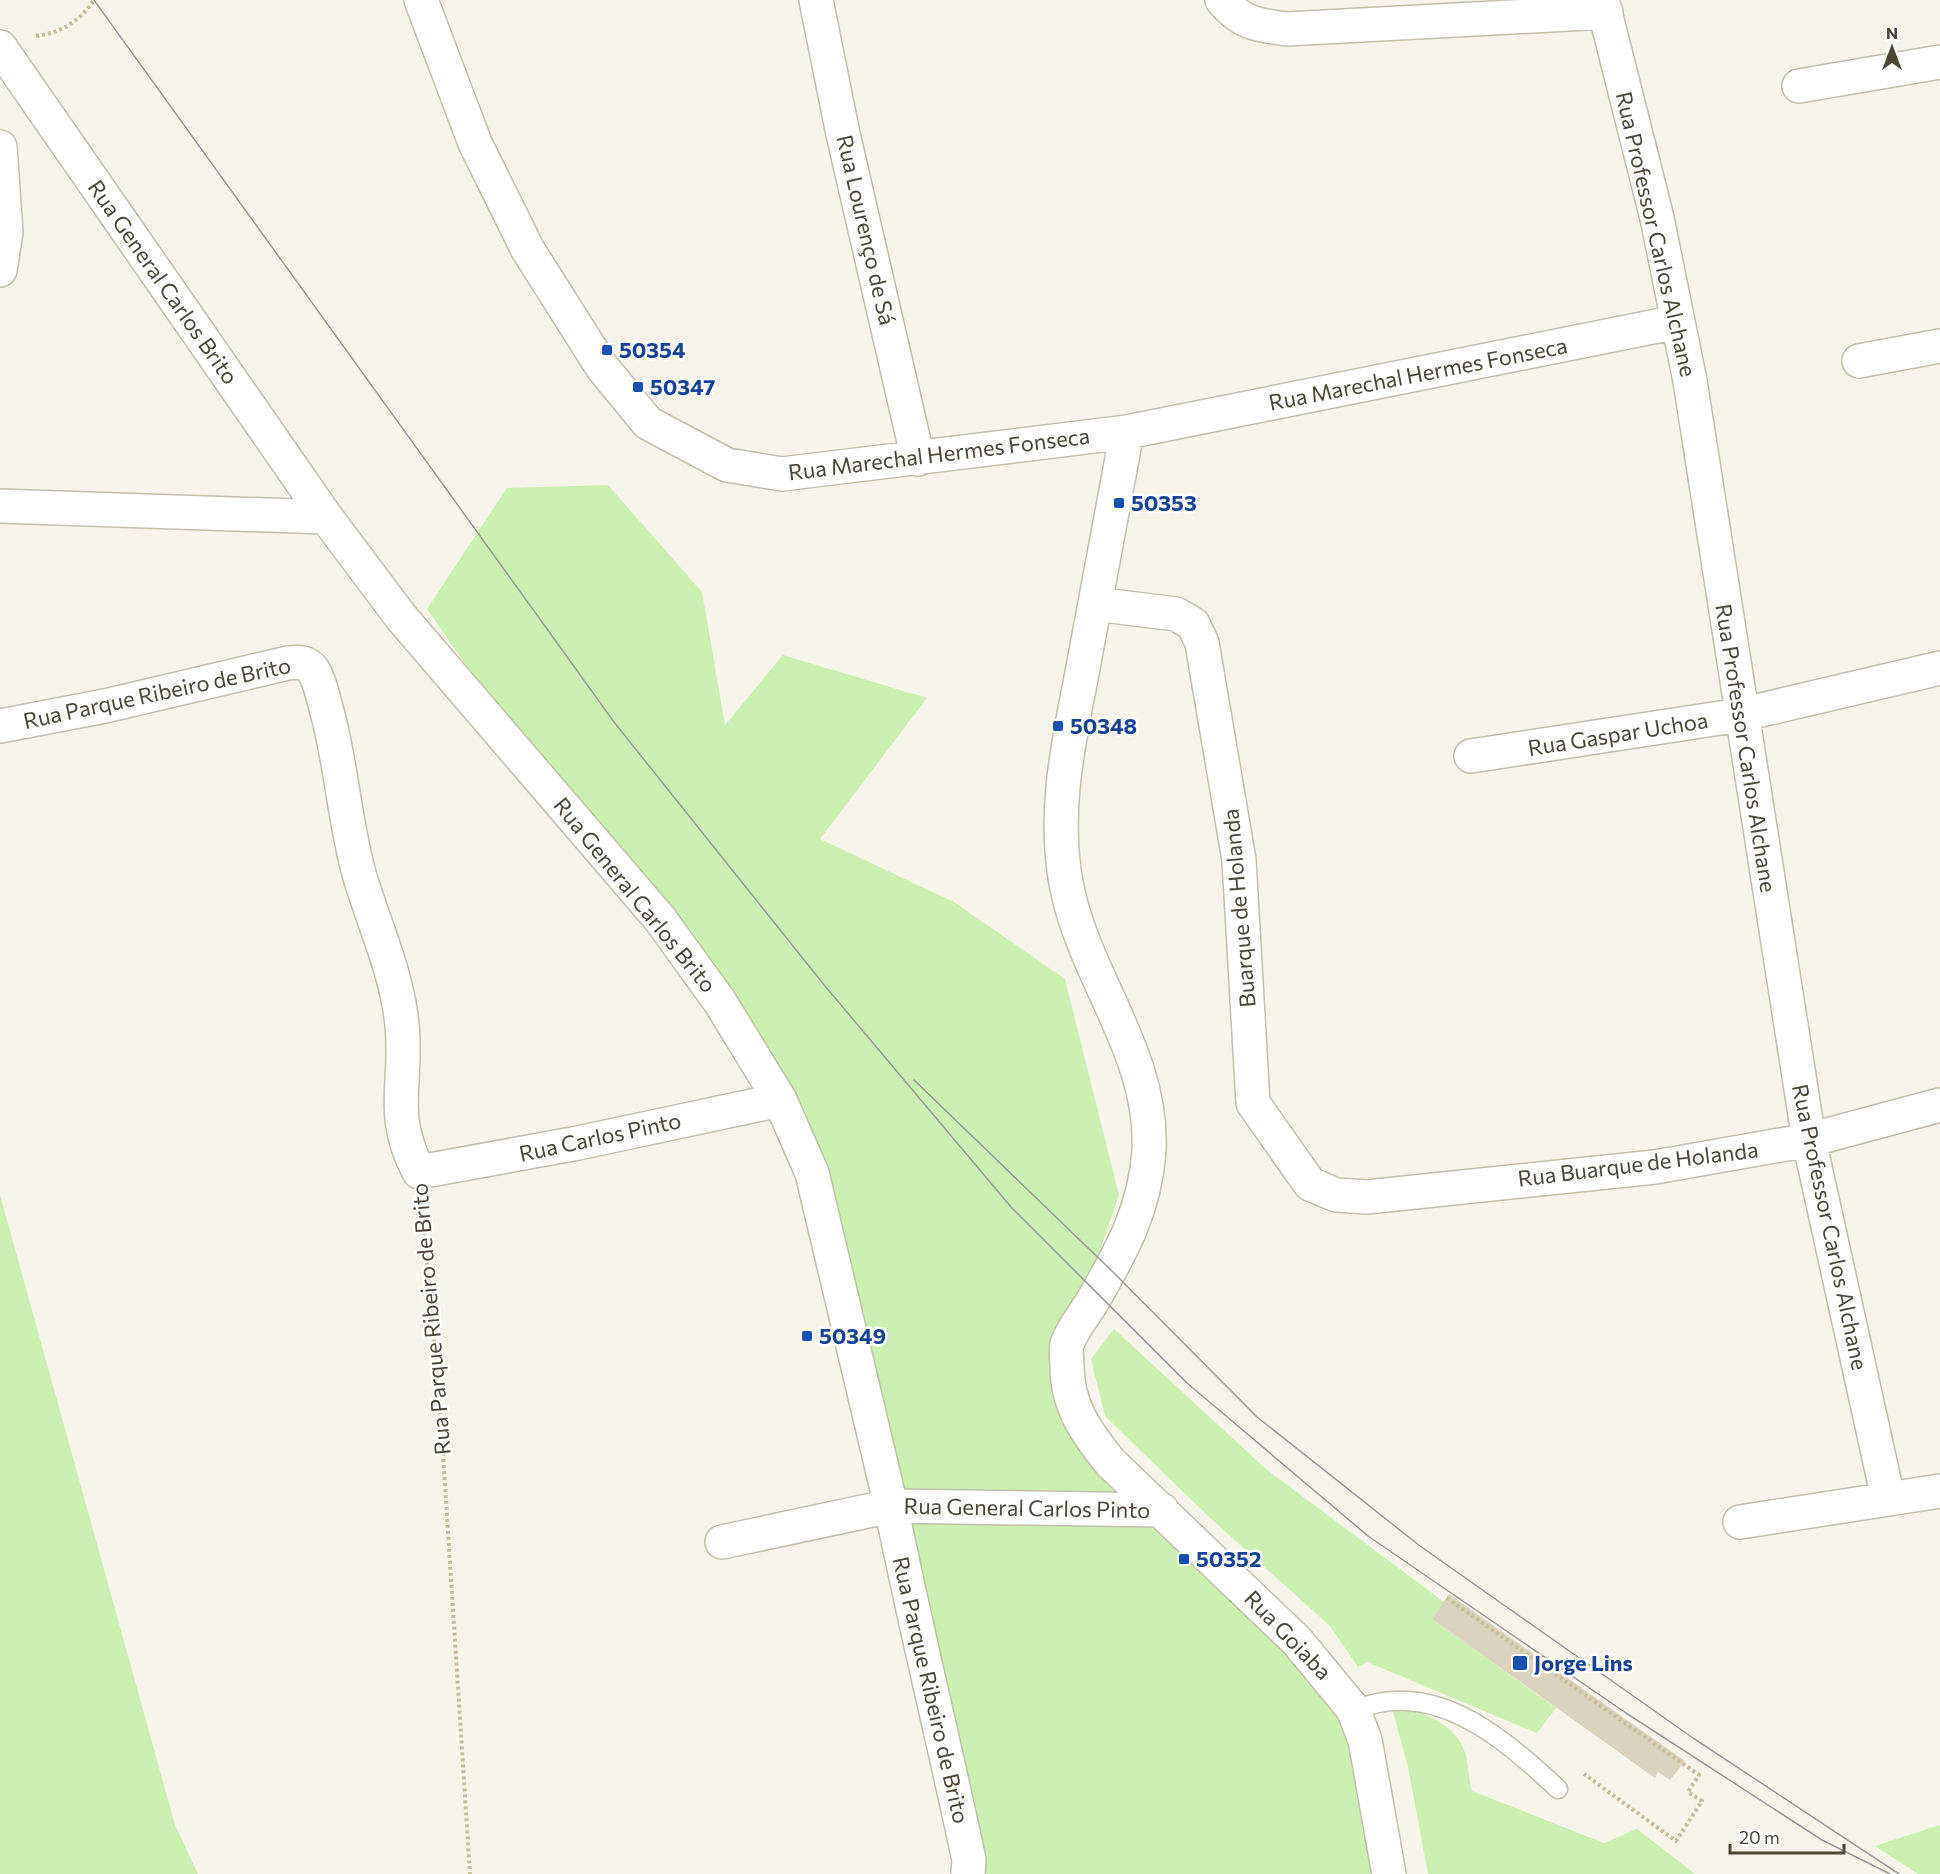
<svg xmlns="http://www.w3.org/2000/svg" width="1940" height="1874" viewBox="0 0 1940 1874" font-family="Commissioner,sans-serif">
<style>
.green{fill:#cbeeb1}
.building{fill:#dad3bf}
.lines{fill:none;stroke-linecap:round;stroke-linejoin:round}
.lane-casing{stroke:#c4beac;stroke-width:21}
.street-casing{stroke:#c4beac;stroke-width:36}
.path{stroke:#c7bd9c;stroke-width:4;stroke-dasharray:3 3;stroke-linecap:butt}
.lane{stroke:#fff;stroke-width:18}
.street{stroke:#fff;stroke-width:33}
.tram{stroke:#9a9a9a;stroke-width:1.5}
.transit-dot{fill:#1a4fb4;stroke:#fff;stroke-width:2}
.labels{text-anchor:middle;stroke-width:5;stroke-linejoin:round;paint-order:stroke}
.street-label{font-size:22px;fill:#4c4738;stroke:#fff}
.transit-label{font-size:22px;font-weight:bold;fill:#164399;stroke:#fff;text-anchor:start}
</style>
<rect width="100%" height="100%" fill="#f7f5eb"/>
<path class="green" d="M608,485l94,107 23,133 58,-70 144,43 -107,141 134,63 111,77 54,216 -52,151 43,116 226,224 40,188h-414l-168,-741 -367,-524 80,-121z
M0,1195l175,630 23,49h-198z
M1114,1329l152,140 178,133 -12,17 124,89 -19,25 -170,-71 -9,5 -28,-41 -122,-110 -103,-100 -14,-57z
M1398,1707c27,5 59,18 67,46 4,12 3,25 7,38l132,52 33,-14 58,45h-267l-20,-107 -15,-55z
M1940,1825v49h-22l-43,-28z"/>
<path class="building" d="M1449,1594l236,167 -15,19 -12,-8 -3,6 -223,-159z"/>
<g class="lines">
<defs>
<path id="lane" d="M1353,1709c14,-3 28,-8 41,-8 64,-4 121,48 164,88"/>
<path id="street" d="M421,0l54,143 53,107 74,117 46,56 79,42 55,9 345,-42 550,-110
M816,0l27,134 75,325
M1222,0c20,24 35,25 65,29l319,-17
M1602,0l55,218 33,163 119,759 79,358
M0,47l326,470 75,100 259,302 60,83 60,98 32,73 79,333 -169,36
M1799,86l141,-24
M0,147l6,85 -6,38
M1859,361l81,-15
M1127,432c-14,75 -28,150 -42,225 -14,77 -33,147 -19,226 17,93 88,170 83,268 -4,59 -28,101 -57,151 -8,13 -20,28 -25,42 -2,6 0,15 0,22 0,40 19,66 43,96l187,179 56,68 12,31 24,134
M0,506l326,11
M1095,604l81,10 17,10 9,19 37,217 14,243 57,81 26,11 31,2 288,-30 154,-27 131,-35
M0,726l105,-20 183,-43c10,-1 18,-2 25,7 7,11 10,26 13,38 16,56 18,114 34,169 15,50 37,96 42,148 6,59 -14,88 17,147l159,-29 202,-43
M1471,756l269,-41 200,-47
M1740,1522l200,-31
M968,1874l1,-14c-25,-118 -54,-235 -78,-354l271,4"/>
</defs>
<use href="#lane" class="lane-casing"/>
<use href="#street" class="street-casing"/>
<path class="path" d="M36,36c25,-3 44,-15 58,-36
M422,1208l18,199 30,467
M1447,1598l252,177 -11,17 14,9 -26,40 -92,-67"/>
<use href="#lane" class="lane"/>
<use href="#street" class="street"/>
<path class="tram" d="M94,0l520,722 211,264 186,221 176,176 181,153 258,177 196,127 68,34
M914,1080l201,194 142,143 163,129 273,192 206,136"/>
</g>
<g class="transit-dot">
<rect x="601" y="344" width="12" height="12" rx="3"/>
<rect x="632" y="381" width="12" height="12" rx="3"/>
<rect x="1113" y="497" width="12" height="12" rx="3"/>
<rect x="1052" y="720" width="12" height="12" rx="3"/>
<rect x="801" y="1330" width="12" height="12" rx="3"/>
<rect x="1178" y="1553" width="12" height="12" rx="3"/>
<rect x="1512" y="1655" width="16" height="16" rx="3"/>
</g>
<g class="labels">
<g class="street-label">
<text transform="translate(866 230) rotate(77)" y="8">Rua Lourenço de Sá</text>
<text transform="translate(1656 234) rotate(77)" y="8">Rua Professor Carlos Alchane</text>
<text transform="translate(163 282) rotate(55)" y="8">Rua General Carlos Brito</text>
<text transform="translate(1418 374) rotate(-11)" y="8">Rua Marechal Hermes Fonseca</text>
<text transform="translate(939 454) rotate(-7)" y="8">Rua Marechal Hermes Fonseca</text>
<text transform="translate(157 693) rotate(-12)" y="8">Rua Parque Ribeiro de Brito</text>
<text transform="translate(1618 734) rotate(-9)" y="8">Rua Gaspar Uchoa</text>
<text transform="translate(1746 748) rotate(81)" y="8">Rua Professor Carlos Alchane</text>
<text transform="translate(635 895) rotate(51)" y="8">Rua General Carlos Brito</text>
<text transform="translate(1239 908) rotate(-95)" y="8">Buarque de Holanda</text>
<text transform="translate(600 1137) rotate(-12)" y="8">Rua Carlos Pinto</text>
<text transform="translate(1638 1164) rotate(-7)" y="8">Rua Buarque de Holanda</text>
<text transform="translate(1830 1227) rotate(78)" y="8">Rua Professor Carlos Alchane</text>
<text transform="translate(431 1319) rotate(-95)" y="8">Rua Parque Ribeiro de Brito</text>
<text transform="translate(1027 1508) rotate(1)" y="8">Rua General Carlos Pinto</text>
<text transform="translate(1288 1635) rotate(46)" y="8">Rua Goiaba</text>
<text transform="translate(931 1690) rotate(77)" y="8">Rua Parque Ribeiro de Brito</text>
</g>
<g class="transit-label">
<text x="619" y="358">50354</text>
<text x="650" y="395">50347</text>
<text x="1131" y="511">50353</text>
<text x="1070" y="734">50348</text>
<text x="819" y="1344">50349</text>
<text x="1196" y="1567">50352</text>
<text x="1534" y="1671">Jorge Lins</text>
</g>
</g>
<g transform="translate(1892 48)" stroke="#ffffff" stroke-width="4.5" paint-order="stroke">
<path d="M0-4.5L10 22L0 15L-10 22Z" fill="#4c4738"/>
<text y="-9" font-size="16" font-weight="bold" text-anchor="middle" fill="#4c4738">N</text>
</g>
<path d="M1730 1844v9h114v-9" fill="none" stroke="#4c4738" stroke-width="3"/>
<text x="1739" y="1844" font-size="18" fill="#4c4738" stroke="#ffffff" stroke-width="4.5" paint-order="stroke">20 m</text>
</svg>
